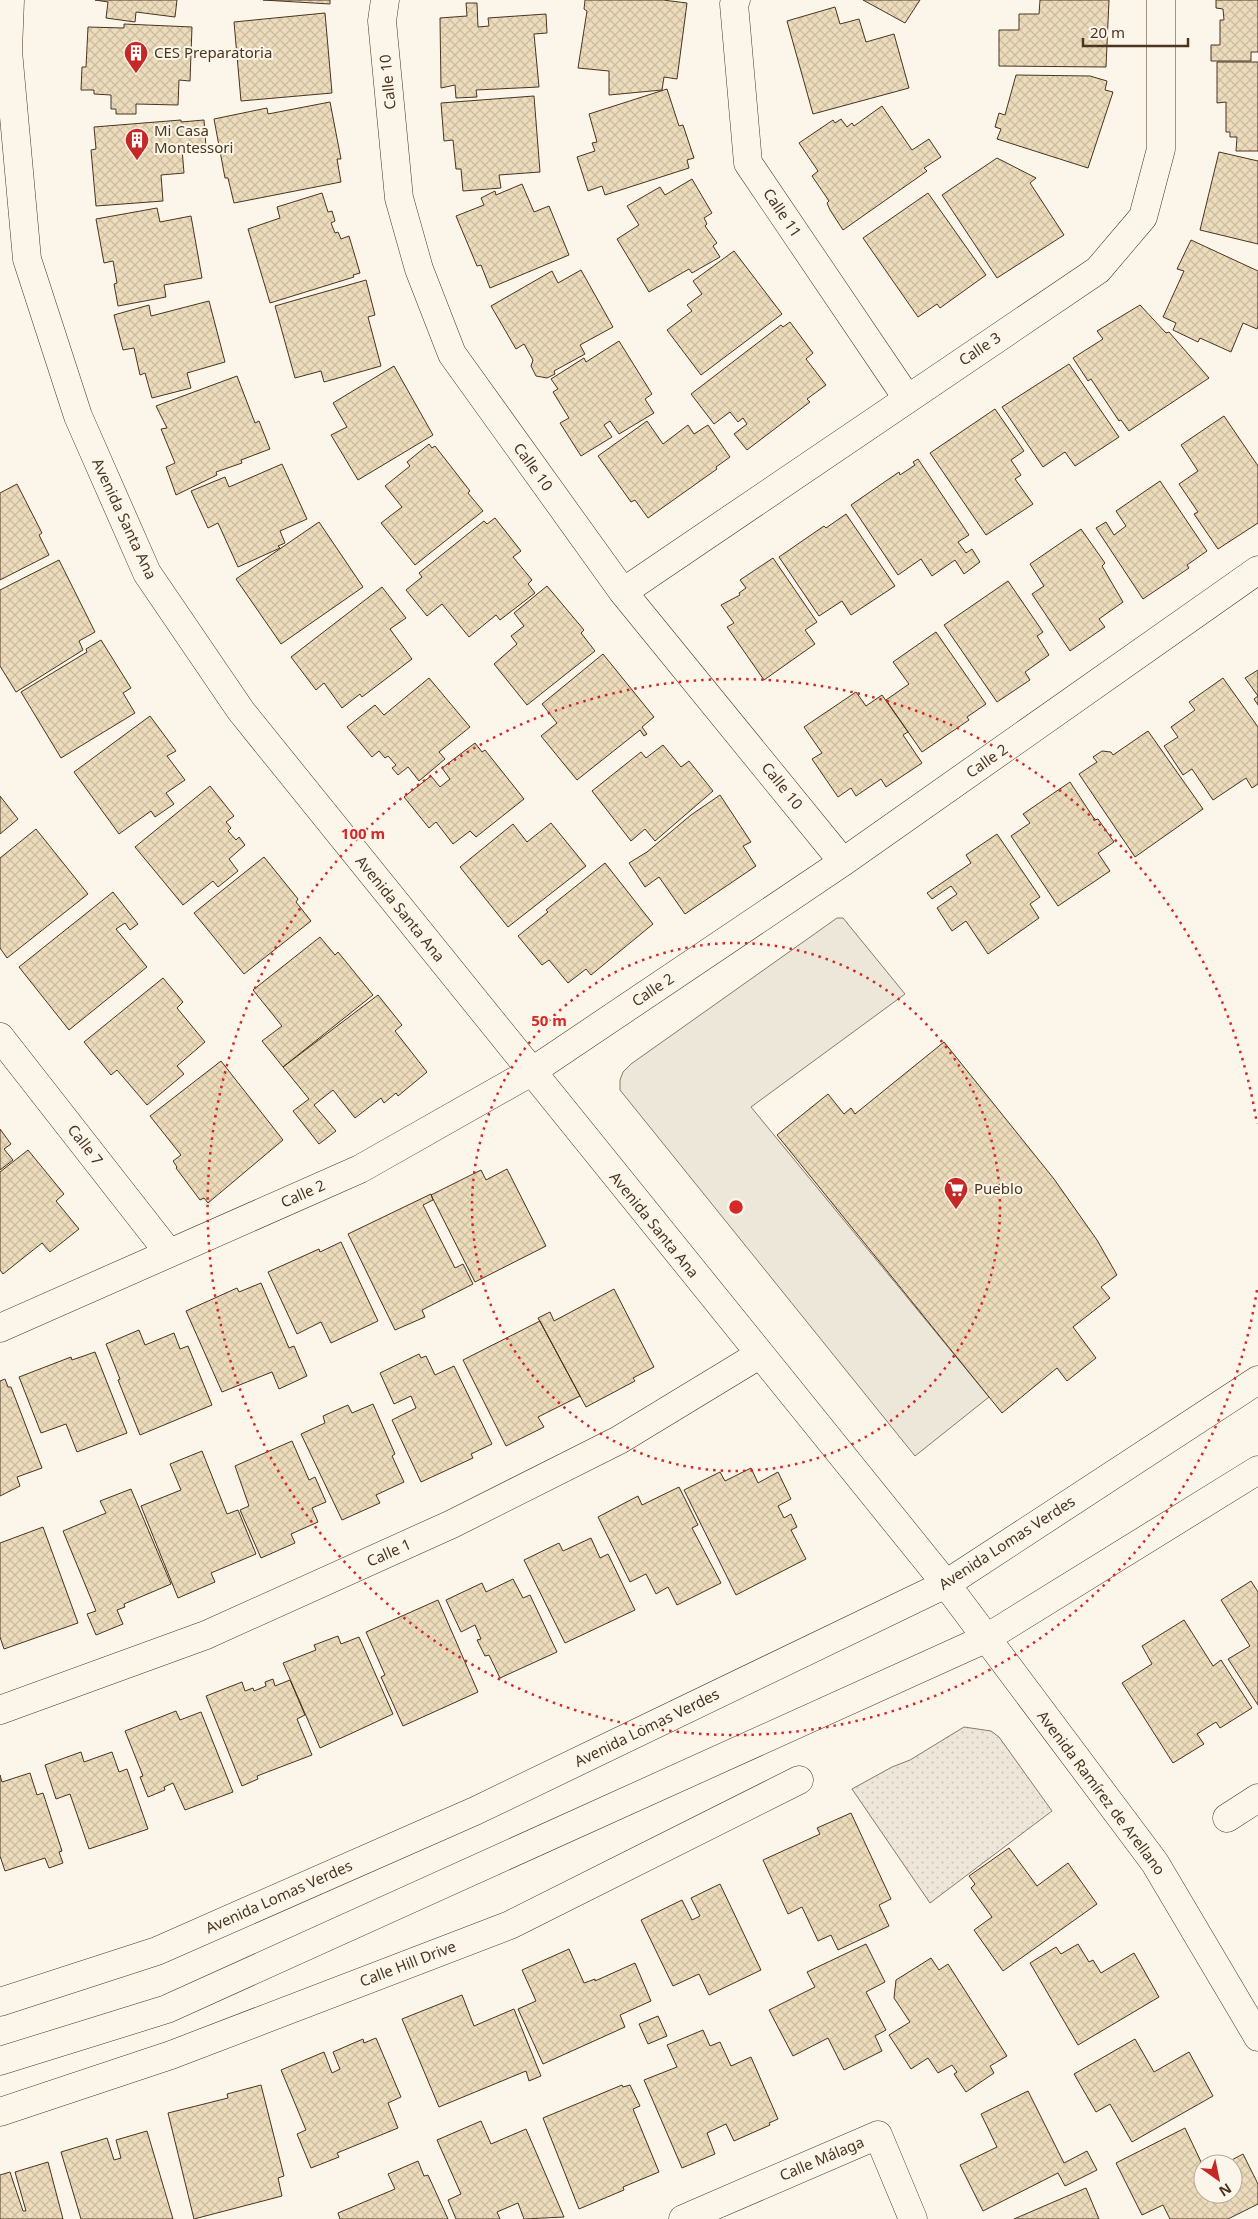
<svg xmlns="http://www.w3.org/2000/svg" width="1258" height="2219" viewBox="0 0 1258 2219" font-family="'Noto Sans',sans-serif">
<style>
.grass{fill:url(#grass-dots);stroke:#887966}
.parking{fill:#ede7d9;stroke:#887966}
.building{fill:url(#building-cross-hatch);stroke:#4a3520}
.lines{fill:none;stroke-linecap:round;stroke-linejoin:round}
.minor-casing{stroke:#4a3520;stroke-width:29}
.tertiary-casing{stroke:#4a3520;stroke-width:29}
.trunk-casing{stroke:#4a3520;stroke-width:29}
.minor{stroke:#fbf6e9;stroke-width:28}
.tertiary{stroke:#fbf6e9;stroke-width:28}
.trunk{stroke:#fbf6e9;stroke-width:28}
.ring{fill:none;stroke:#d62828;stroke-width:2.5;stroke-dasharray:2.5 5}
.labels{text-anchor:middle;stroke-width:4;stroke-linejoin:round;paint-order:stroke}
.poi-label{font-size:15px;fill:#4a3520;stroke:#fbf6e9;text-anchor:start}
.street-label{font-size:15px;fill:#4a3520;stroke:#fbf6e9}
.centre{fill:#d62828;stroke:#fbf6e9;stroke-width:2.5}
.ring-label{font-size:15px;text-anchor:middle;font-weight:bold;fill:#d62828;stroke:#fbf6e9;stroke-width:4;stroke-linejoin:round;paint-order:stroke}
</style>
<defs>
<pattern id="grass-dots" width="8" height="8" patternUnits="userSpaceOnUse" patternTransform="scale(1.25)"><rect width="8" height="8" fill="#ede6d9"/><path d="M2 2h.1M6 6h.1" fill="none" stroke="#cdc6ba" stroke-width="1.8" stroke-linecap="round"/></pattern>
<pattern id="building-cross-hatch" width="8" height="8" patternUnits="userSpaceOnUse" patternTransform="scale(1.25)"><rect width="8" height="8" fill="#ecdcbc"/><path d="M0 0l8 8M0 8l8-8" fill="none" stroke="#ccbda1"/></pattern>
</defs>
<rect width="100%" height="100%" fill="#fbf6e9"/>
<path class="grass" d="M964,1727l27,4 8,6 53,74 -122,92 -78,-114 40,-22 18,-7z"/>
<path class="parking" d="M837,918h6l62,76 -154,113 238,290 -74,59 -295,-366v-10l3,-8 8,-8z"/>
<path class="building" d="M95,0h82l-2,17 -39,-5 -1,10 -29,-4 2,-16z
M263,0h67v4z
M585,0h78l24,3 -10,76 -13,-2 -2,13 -53,5v-24l-31,-3 9,-57 -3,-2z
M863,0h57l-15,23z
M1040,0h69l-3,67 -107,-1v-36h20v-16h20z
M1216,0h42v52h-7v9h-40v-16h9v-25h4l-1,-11 -7,-1z
M466,3h11l1,24 11,-1 -1,-8 58,-4 1,19 -13,1 5,53 -63,3 1,7 -21,1 -1,-13 -14,3 -1,-70 27,-2z
M835,7l5,17 19,-5 7,23 28,-8 15,54 -96,26 -26,-93z
M325,13l7,80 -91,8 -7,-79z
M124,24l68,3 -2,54 -11,-1 -1,25 -42,-1v10h-20v-5h-5v-14l-17,-1v-4h-13l1,-23h4l2,-40 36,1z
M1217,62h41v89h-22l1,-14h-7v-5h-4v-30l-9,1z
M1016,75l74,1 17,5 -2,9 8,2 -25,76 -91,-29 4,-10 -6,-2 4,-14 6,2z
M667,89l12,37 4,-1 11,33 -7,2 2,8 -84,27 -3,-9 -14,5 -11,-34 18,-6 -3,-8 5,-1 -8,-28z
M534,96l6,76 -41,3 2,13 -38,3 -2,-22h-5l-3,-29 -9,1 -3,-38z
M330,102l11,57h-4l4,23 -107,21 -6,-25h-3l-11,-59 53,-11 1,6z
M882,106l30,44 17,-11 12,18 -17,11 3,3 -84,59 -13,-20 -3,-7 2,-2 -17,-25 6,-5 -19,-28 34,-23 2,3 6,-4 6,8 5,-4 2,3z
M181,120v2l23,-2 2,27 -24,2 2,24 -23,2 2,26 -67,5 -5,-56 5,-1 -2,-22z
M1219,152l39,9v83l-58,-14z
M997,158l39,20 -6,5 34,52 -67,43 -55,-83z
M692,179l20,34 -8,5 3,6 -2,2 12,17 -4,3 7,11 -28,16 -3,-4 -40,23 -32,-53 22,-14 -12,-19 33,-19 5,8z
M522,184l12,28 15,-6 20,49 -79,33 -9,-23 -4,1 -21,-50 28,-11 -3,-7 14,-7 1,4z
M322,193l6,19 4,-1 3,10 -4,2 4,10 3,-1 3,7 8,-3 11,37 -7,2 1,2 -84,26 -22,-74 32,-11 -3,-11z
M928,193l58,82 -46,33 -3,-4 -19,13 -55,-79z
M157,208l3,14 31,-6 11,62 -38,7 2,12 -48,9 -4,-22 3,-1 -4,-22 -9,2 -8,-44z
M1191,240l67,31v55l-1,3 -14,-6 -12,29 -31,-14 -2,4 -25,-12 3,-7 -13,-6 21,-46 -7,-2z
M734,251l48,63 -81,61 -34,-45 25,-19 -5,-6 15,-11 -9,-13z
M581,270l32,57 -33,18 5,9 -31,17 1,3 -8,4 -11,-2 -5,-10 2,-6 -9,-16 -8,5 -25,-43 61,-35 6,12z
M366,280l9,35 -7,2 13,49 -57,16 -3,-11 -26,7 -20,-72z
M209,301l16,61 -38,11 4,15 -39,10 -7,-25 -5,2 -6,-27 -11,2 -9,-35 35,-10 2,11z
M1140,305l26,28 3,-1 40,46 -80,53 -8,-11 -2,1 -28,-42 -3,2 -15,-23 30,-19 -6,-8z
M790,322l23,31 -7,6 20,26 -19,14 3,3 -63,48 -13,-16 13,-10 -4,-6 -5,4 -8,-10 -16,12 -23,-30 90,-69 2,2z
M619,341l33,53 -7,5 9,14 -35,21 -9,-13 -6,4 8,12 -31,19 -21,-33 9,-5 -16,-26 5,-3 -7,-10 33,-21 2,4z
M1069,364l50,73 -44,29 -10,-14 -22,15 -41,-60z
M394,366l39,69 -75,45 -27,-45 16,-8 -14,-24z
M237,376l18,47 4,-2 11,28 -29,11 1,3 -26,9 1,3 -41,20 -10,-28 9,-4 -14,-34 6,-1 -11,-22z
M995,409l29,42 -13,9 10,15 -6,4 18,25 -47,31 -56,-82z
M1224,416l34,50v57l-40,26 -24,-35 4,-2 -19,-28 19,-13 -17,-26z
M647,421l16,23 25,-19 6,9 14,-9 22,32 -14,10 1,2 -69,49 -13,-18 -4,2 -33,-46z
M429,444l3,4 3,-2 35,45 -2,2 15,18 -68,54 -34,-42 21,-16 -17,-21 25,-20 -3,-4z
M918,459l51,76 -11,7 8,11 6,-4 8,13 -16,12 -9,-14 -23,16 -11,-17 -23,16 -47,-70 48,-33 1,3 15,-10 -2,-3z
M282,464l25,55 -27,12 5,12 -7,3 2,2 -42,19 -20,-44 -10,5 -17,-37 34,-14 4,10z
M1160,481l47,70 -20,14 2,3 -46,31 -47,-71 10,-6 8,13 12,-9 -10,-15z
M17,484l25,49 -3,2 10,20 -49,25v-87z
M846,514l49,72 -44,29 -9,-14 -23,15 -40,-59 45,-31 2,2z
M495,518l26,33 -8,6 19,23 -4,4 7,9 -35,27 -4,-5 -27,22 -27,-33 -15,12 -21,-26 16,-13 -3,-4 65,-52 3,3z
M319,522l44,65 -82,57 -45,-65z
M1081,529l24,34 -3,3 21,36 -24,17 6,8 -35,24 -38,-57 12,-8 -14,-22z
M773,558l44,64 -12,8 10,14 -51,36 -37,-53 7,-4 -13,-18 19,-10 -1,-2 7,-5 -6,-8z
M59,560l36,72 -16,9 4,9 -67,42 -16,-26v-76z
M1008,581l35,51 -6,4 12,19 -24,17 5,8 -33,22 -53,-77z
M547,586l37,44 -3,3 14,18 -68,54 -33,-41 23,-20 -6,-8 13,-10 -10,-13z
M382,587l24,31 -16,11 22,30 -50,38 -2,-3 -18,14 -18,-25 -8,7 -25,-33z
M936,632l50,72 -19,13 2,3 -47,32 -36,-52 23,-16 -16,-22z
M101,640l30,48 -8,5 12,20 -74,45 -40,-66 66,-40 -1,-3z
M603,654l51,63 -12,10 5,7 -3,2 -4,-6 -63,50 -36,-44 16,-13 -15,-19z
M1258,670v35l-4,-6 4,-3 -13,-18z
M429,678l41,49 -31,25 6,7 -26,22 -11,-14 -10,8 -6,-7 4,-3 -8,-9 -3,2 -6,-7 -7,6 -25,-30 28,-22 9,10z
M1223,678l35,49v57l-6,4 -6,-10 -33,22 -21,-31 -9,6 -19,-29 14,-9 -7,-10 24,-17 -6,-8z
M856,692l10,14 16,-11 26,37 -5,3 19,28 -36,24 -5,-8 -25,17 -5,-8 -13,9 -26,-38 10,-6 -18,-26z
M150,716l26,35 -9,5 18,24 -19,13 8,11 -19,13 -4,-6 -32,23 -45,-62z
M1148,731l55,78 -68,48 -56,-83 18,-12 -4,-5 9,-6 9,1 2,3z
M475,743l7,9 3,-2 39,49 -48,38 -6,-6 -17,13 -17,-22 -7,6 -25,-31 27,-21 9,11 10,-8 -8,-11z
M663,745l18,22 8,-6 24,30 -58,50 -10,-12 -14,12 -39,-50 49,-39 5,6z
M1070,782l25,38 3,-1 16,23 -16,11 12,18 -52,35 -47,-70 19,-13 -7,-9z
M210,786l24,30 -8,6 5,6 -3,3 8,9 3,-3 6,8 -16,14 9,12 -20,16 -5,-6 -30,24 -48,-58z
M720,795l31,47 -8,4 13,20 -71,48 -26,-37 -14,10 -16,-24 18,-11 44,-37z
M0,796l18,23 -18,15z
M551,823l35,43 -78,61 -48,-60 53,-43 14,18z
M36,829l52,65 -81,64 -7,-10v-90z
M997,834l43,63 -10,7 9,14 -51,36 -22,-33 -14,10 -15,-23 20,-14 -6,-8 -19,13 -5,-6 44,-30 -5,-8z
M264,857l34,42 -2,3 15,19 -67,53 -50,-61z
M605,863l48,61 -62,51 -5,-6 -18,14 -19,-23 -7,5 -24,-29 30,-24 -2,-2z
M113,892l25,32 -8,6 -5,-7 -9,6 31,38 -78,63 -50,-63z
M320,937l15,18 3,-3 35,43 -90,72 -21,-26 20,-15 -29,-36z
M163,978l20,24 -6,6 28,34 -28,24 7,8 -37,31 -30,-35 -6,5 -27,-33z
M378,995l24,30 -7,6 32,41 -29,24 -2,-3 -12,10 -3,-5 -26,20 -22,-28 -19,15 22,26 -17,13 -26,-33 16,-12 -26,-32z
M944,1042l110,137 43,61 20,35 -16,12 9,11 -37,29 23,31 -29,23 -10,-13 -55,45 -225,-278 51,-41 16,20 7,-6 4,6z
M221,1061l62,79 -75,63 -4,-5 -4,2 -24,-32 1,-1 -4,-6 8,-6 -31,-39z
M0,1129l11,15 -7,5 9,11 -13,10z
M28,1150l36,44 -8,7 23,28 -29,23 -8,-9 -39,31 -3,-4v-98z
M507,1169l39,77 -71,36 -44,-87 50,-25 5,10z
M431,1194l2,6 -10,5 32,63 8,-4 10,20 -51,26 3,7 -30,13 -47,-96z
M341,1242l37,79 -47,22 -10,-21 -24,12 -29,-62 51,-23 1,3z
M261,1283l28,65 5,-2 13,30 -28,13 -7,-17 -50,20 -36,-81 51,-23 2,4z
M614,1289l40,78 -21,11 2,3 -49,26 -48,-89 12,-6 4,9z
M540,1321l40,75 -42,21 6,10 -38,19 -43,-86z
M139,1330l6,15 29,-12 6,16 8,-3 24,59 -72,30 -22,-55 2,-1 -14,-35z
M95,1352l32,81 -50,19 -11,-28 -25,9 -22,-56 52,-20 1,3z
M419,1354l2,4 5,-2 9,19 19,-9 38,78 -21,10 2,4 -52,24 -29,-62 24,-12 -5,-12 -17,8 -14,-31z
M5,1379l3,8h3l31,81 -25,9 3,9 -20,10v-115z
M373,1404l22,50 -3,2 12,26 -28,13 4,8 -38,17 -41,-86 24,-11 -2,-7 25,-11 4,8z
M292,1441l17,39 6,-3 11,25 -14,6 6,14 -27,12 4,9 -34,15 -21,-48 9,-4 -14,-40z
M202,1451l25,63 11,-4 18,44 -45,19 4,9 -37,16 -37,-92 40,-16 -11,-26z
M751,1468l7,15 20,-11 13,27 -13,7 6,12 7,-4 6,13 -6,3 15,29 -70,36 -52,-105 36,-18 5,9z
M679,1487l19,38 -6,3 29,55 -44,22 -9,-18 -12,7 -10,-20 -16,8 -32,-65 40,-21 4,9z
M131,1489l40,95 -47,20 1,3 -8,3 6,14 -27,11 -9,-21 9,-3 -33,-80 43,-18 -6,-12z
M43,1527l35,96 -74,26 -4,-12v-94z
M591,1538l9,20 8,-4 27,56 -70,33 -41,-83 35,-17 4,8z
M513,1579l10,19 7,-3 27,57 -57,26 -11,-23 -4,1 -8,-16 4,-1 -6,-14 -14,7 -15,-32 36,-17 4,9z
M1251,1581l7,11v113l-30,-46 22,-13 -29,-46z
M438,1600l40,92 -75,34 -22,-49 4,-2 -19,-43z
M1184,1620l29,46 8,-6 31,48 -32,20 -4,-6 -19,12 7,10 -31,19 -51,-80 30,-19 -10,-18z
M338,1636l3,8 18,-7 34,77 -73,34 -37,-85 33,-13 -2,-5z
M273,1679l2,7 15,-6 15,35 -8,4 15,36 -55,21 1,3 -16,7 -36,-90 36,-14 3,9 8,-3 1,3 12,-5 -1,-4z
M176,1711l4,9 21,-8 32,80 -48,18 -12,-27 -9,4 1,3 -17,7 -8,-20 3,-1 -18,-45z
M81,1752l3,10 28,-10 7,20 8,-3 21,60 -59,20 -19,-55 -14,5 -11,-34z
M30,1773l7,22 6,-2 19,58 -3,1 4,11 -14,5 -4,-10 -40,13 -5,-15v-81l2,7z
M851,1813l40,86 -12,6 10,21 -51,24 -7,-15 -13,6 -16,-34 -14,7 -25,-54 57,-26 -3,-6z
M1009,1848l28,38 31,-23 29,41 -94,67 -29,-41 18,-13 -21,-29 4,-4 -6,-8z
M720,1884l41,86 -52,25 -10,-21 -26,12 -32,-66 41,-20 10,20 8,-4 -9,-18z
M866,1944l19,38 -19,10 20,38 -11,6 7,15 -38,19 -16,-32 -35,18 -24,-46 46,-23 -8,-15z
M1078,1944l11,18 4,-2 8,13 33,-20 25,44 -81,48 -48,-82 26,-16 5,7z
M569,1949l15,34 11,-4v2l40,-18 16,38 -31,14 5,12 -82,37 -25,-55 18,-8 -14,-31z
M931,1958l8,12 9,-6 59,92 -17,10 4,7 -28,19 -12,-18 3,-2 -5,-7 -14,8 -10,-15 -17,11 -22,-34 21,-13 -16,-24 2,-18z
M462,1995l12,31 40,-17 27,67 -12,5 -3,-10 -87,36 -37,-88z
M658,2016l9,20 -19,8 -9,-20z
M703,2030l7,16 10,-4 11,24 20,-9 27,62 -9,4 1,2 -36,16 -8,-17 -19,9 8,21 -33,14 -38,-88 33,-13 -10,-22z
M376,2038l25,59 -13,6 10,25 -61,25 2,4 -28,11 -14,-34 9,-4 -25,-60 43,-18 8,21 8,-4 -7,-17 30,-13 1,4z
M1135,2039l19,33 35,-20 24,44 -81,46 -22,-38 -14,8 -22,-38z
M261,2085l23,91 -6,2 4,18 -88,23 -26,-106 60,-15 -1,-4z
M622,2085l1,2 7,-2 10,21 -7,3 26,63 -36,15 1,3 -45,19 -36,-91z
M1028,2091l36,72 23,-12 10,19 -32,16 -7,-13 -75,38 -23,-46 37,-18 -16,-33z
M481,2121l10,23 35,-15 38,88 -40,2 -6,-16 -21,9 3,7h-44l-8,-19 13,-6 -24,-54z
M1185,2128l18,38v28h30v-30h-9l19,-10 15,30v20l-30,15h-58l-7,-14 -21,10 -26,-52z
M147,2131l26,88h-92l-20,-67 46,-14 7,22 7,-2 -5,-18z
M418,2161l6,15 4,-1 20,44h-108l-2,-6 57,-24 -7,-15z
M48,2162l15,57h-63v-44l10,-3 13,39h3l-11,-39z
M1086,2188l13,31h-85z"/>
<g class="lines">
<defs>
<path id="minor" d="M385,0l-3,21 17,177 20,71 33,85 171,238 220,270
M736,0l-2,4 14,159 159,235
M623,592l475,-322 45,-53 18,-68v-149
M0,1037l169,216
M0,1328l360,-159 171,-97 312,-210 415,-292
M0,1710l206,-75 246,-111 167,-84 140,-85
M1227,1818l31,-20
M0,2112l171,-57 339,-130 289,-145
M683,2219l195,-84 35,84"/>
<path id="tertiary" d="M10,0l-2,51 19,208 51,157 69,157 94,138 705,873 209,279 103,174"/>
<path id="trunk" d="M0,2002l157,-51 318,-140 471,-227 312,-204
M0,2061l167,-52 818,-370 273,-169"/>
</defs>
<use href="#minor" class="minor-casing"/>
<use href="#tertiary" class="tertiary-casing"/>
<use href="#trunk" class="trunk-casing"/>
<use href="#minor" class="minor"/>
<use href="#tertiary" class="tertiary"/>
<use href="#trunk" class="trunk"/>
</g>
<g class="ring">
<circle cx="736" cy="1207" r="264"/>
<path d="M1257 1290A528 528 0 1 1 1257 1124"/>
</g>
<defs>
<symbol id="building-pin" viewBox="-11 -11 22 30"><path d="M0 17L-7.5 6A9.5 9.5 0 1 1 7.5 6Z" fill="#c62828" stroke="#fbf6e9"/><path d="M-4-6H4V6H1V3H-1V6H-4ZM-2.5-4.3h1.7v1.8h-1.7ZM.8-4.3h1.7v1.8H.8ZM-2.5-1h1.7V.8h-1.7ZM.8-1h1.7V.8H.8Z" fill="#fff"/></symbol>
<symbol id="supermarket-pin" viewBox="-11 -11 22 30"><path d="M0 17L-7.5 6A9.5 9.5 0 1 1 7.5 6Z" fill="#c62828" stroke="#fbf6e9"/><path d="M-6-5.5h2.5l.6 2H6L4.5 2H-2.5L-4.4-4H-6ZM-1.5 3.2a1.3 1.3 0 1 0 .1 0ZM3 3.2a1.3 1.3 0 1 0 .1 0Z" fill="#fff"/></symbol>
</defs>
<g fill-rule="evenodd">
<use href="#building-pin" x="122" y="39" width="28" height="38"/>
<use href="#building-pin" x="123" y="126" width="28" height="38"/>
<use href="#supermarket-pin" x="942" y="1175" width="28" height="38"/>
</g>
<g class="labels">
<g class="poi-label">
<text x="154" y="58">CES Preparatoria</text>
<text x="154" y="136">Mi Casa<tspan x="154" dy="17">Montessori</tspan></text>
<text x="974" y="1194">Pueblo</text>
</g>
<g class="street-label">
<text transform="translate(388 82) rotate(-96)" y="5">Calle 10</text>
<text transform="translate(782 213) rotate(56)" y="5">Calle 11</text>
<text transform="translate(980 349) rotate(-34)" y="5">Calle 3</text>
<text transform="translate(533 467) rotate(54)" y="5">Calle 10</text>
<text transform="translate(124 519) rotate(65)" y="5">Avenida Santa Ana</text>
<text transform="translate(987 761) rotate(-35)" y="5">Calle 2</text>
<text transform="translate(782 786) rotate(51)" y="5">Calle 10</text>
<text transform="translate(400 909) rotate(51)" y="5">Avenida Santa Ana</text>
<text transform="translate(653 990) rotate(-34)" y="5">Calle 2</text>
<text transform="translate(85 1145) rotate(52)" y="5">Calle 7</text>
<text transform="translate(303 1194) rotate(-24)" y="5">Calle 2</text>
<text transform="translate(654 1225) rotate(51)" y="5">Avenida Santa Ana</text>
<text transform="translate(1007 1543) rotate(-33)" y="5">Avenida Lomas Verdes</text>
<text transform="translate(389 1553) rotate(-24)" y="5">Calle 1</text>
<text transform="translate(647 1728) rotate(-26)" y="5">Avenida Lomas Verdes</text>
<text transform="translate(1101 1793) rotate(53)" y="5">Avenida Ramírez de Arellano</text>
<text transform="translate(279 1897) rotate(-24)" y="5">Avenida Lomas Verdes</text>
<text transform="translate(408 1964) rotate(-21)" y="5">Calle Hill Drive</text>
<text transform="translate(822 2159) rotate(-23)" y="5">Calle Málaga</text>
</g>
</g>
<circle cx="736" cy="1207" r="8" class="centre"/>
<g class="ring-label">
<text x="363" y="839">100 m</text>
<text x="549" y="1026">50 m</text>
</g>
<g transform="translate(1218 2179) rotate(147)"><circle r="24" fill="#fbf6e9" stroke="#b4a999"/>
<path d="M0-4L9 19L0 12L-9 19Z" fill="#c62828"/>
<text y="-8" font-size="14" font-weight="bold" text-anchor="middle" fill="#4a3520">N</text>
</g>
<path d="M1083 38v8h105v-8" fill="none" stroke="#4a3520" stroke-width="2.5"/>
<text x="1090" y="38" font-size="15" fill="#4a3520" stroke="#fbf6e9" stroke-width="4" paint-order="stroke">20 m</text>
</svg>
